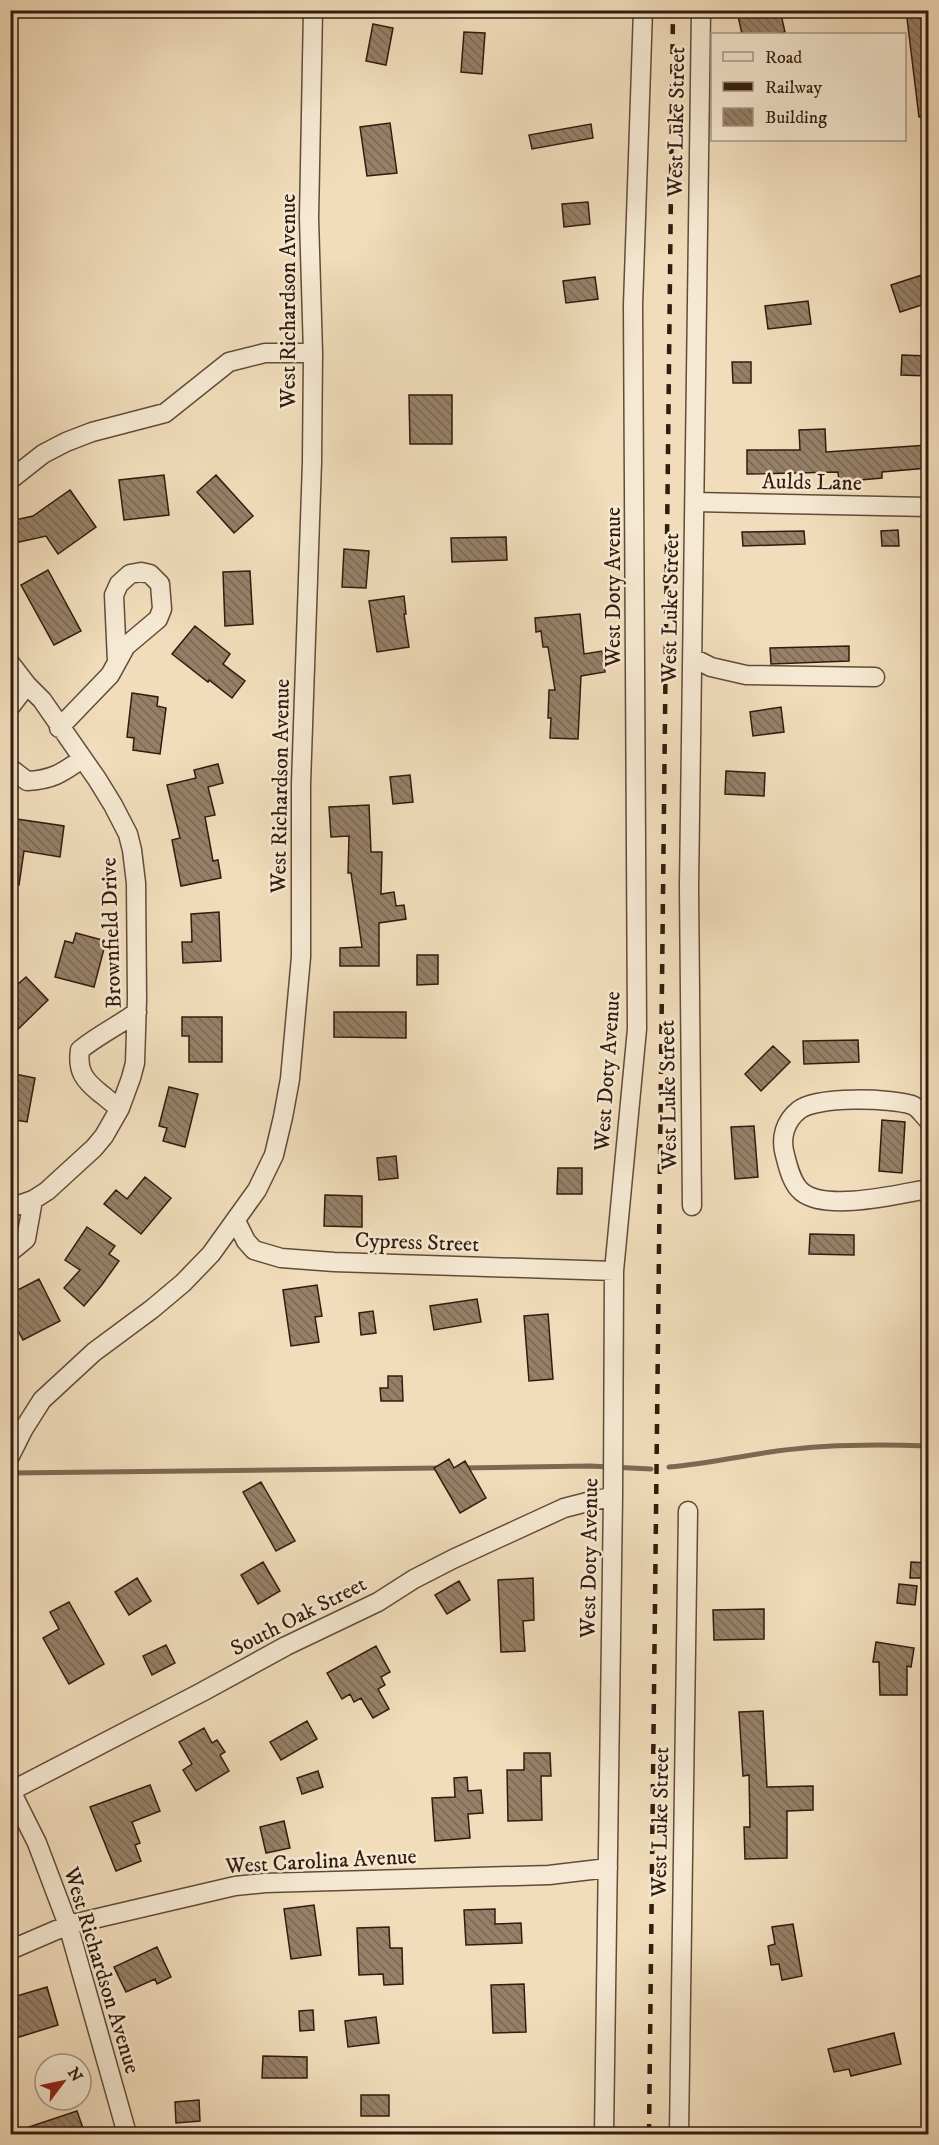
<svg xmlns="http://www.w3.org/2000/svg" width="939" height="2145" viewBox="0 0 939 2145" font-family="'IM FELL DW Pica',serif">
<style>
.lines{fill:none;stroke-linecap:round;stroke-linejoin:round}
.stream{stroke:#7e6852;stroke-width:5}
.building{fill:url(#building-back-hatch);stroke:#331b0e;stroke-width:1.5}
.minor-casing{stroke:#624c39;stroke-width:21}
.minor{stroke:#f6e9d3;stroke-width:18}
.rail{stroke:#331b0e;stroke-width:4.5;stroke-dasharray:10 10;stroke-linecap:butt}
.labels{text-anchor:middle;stroke-width:5;stroke-linejoin:round;paint-order:stroke}
.street-label{font-size:22px;fill:#331b0e;stroke:#f6e9d3}
</style>
<defs>
<pattern id="building-back-hatch" width="6" height="6" patternUnits="userSpaceOnUse" patternTransform="scale(1.5)"><rect width="6" height="6" fill="#968068"/><path d="M-1 5l2 2M0 0l6 6M5-1l2 2" fill="none" stroke="#7b6854"/></pattern>
</defs>
<rect width="100%" height="100%" fill="#f1ddbb"/>
<filter id="stains"><feTurbulence type="fractalNoise" baseFrequency=".00333" numOctaves="4"/><feColorMatrix values="0 0 0 0 .2 0 0 0 0 .09 0 0 0 0 .02 0 0 0 .5 -.17"/></filter>
<radialGradient id="worn" r=".72"><stop offset=".6" stop-color="#630" stop-opacity="0"/><stop offset="1" stop-color="#630" stop-opacity=".3"/></radialGradient>
<g class="lines">
<path class="stream" d="M669,1467c36,-3 72,-11 108,-16 51,-7 101,-7 151,-5
M464,1468l126,-2 61,3
M10,1473l429,-5"/>
</g>
<path class="building" d="M761,10h19l5,22 -10,2h-33l-4,-18z
M906,10h22v107h-9z
M373,24l20,4 -7,37 -20,-4z
M464,32l21,1 -3,41 -21,-2z
M390,123l7,50 -30,3 -7,-49z
M591,124l2,14 -61,11 -3,-14z
M588,202l2,22 -26,3 -2,-23z
M922,275l6,28 -28,9 -9,-27z
M595,277l3,22 -32,4 -3,-22z
M808,301l3,23 -43,5 -3,-23z
M902,355l26,1v20l-27,-1z
M732,362h19v21h-18z
M409,395h43v49h-42z
M825,429l1,23 102,-7v23l-46,4v6l-43,4 -1,-10 -91,2v-24h53l-1,-20z
M164,475l5,40 -45,5 -5,-40z
M216,475l37,41 -19,17 -37,-41z
M70,490l26,37 -38,27 -12,-18 -36,8v-23l23,-5z
M898,530l1,16h-17l-1,-15z
M804,531l1,13 -62,2 -1,-14z
M506,537l1,23 -55,2 -1,-24z
M344,549l25,2 -3,37 -24,-1z
M48,570l33,61 -27,14 -33,-60z
M250,571l3,53 -28,2 -2,-54z
M404,596l2,18h-2l5,33 -32,5 -8,-51z
M580,614l4,40 18,-3 3,21 -24,4 -3,63 -28,-1 1,-20h-3l1,-28h6l-7,-43h-5l-2,-16 -5,1 -1,-14z
M195,626l35,28 -7,10 22,17 -13,17 -23,-18 -1,2 -36,-28z
M849,646v15l-78,3 -1,-16z
M132,693l26,4 -1,9 9,2 -6,46 -27,-4 1,-12 -7,-1z
M781,707l3,25 -31,4 -3,-24z
M218,764l5,19 -15,4 7,28 -10,2 8,44 5,-1 3,18 -40,8 -9,-46 8,-2 -13,-53 29,-7 -2,-8z
M726,771l39,2 -1,23 -39,-2z
M410,775l3,27 -20,2 -3,-27z
M369,805l2,47h11l-1,42 13,-2 2,14 8,-1 2,14 -27,4v43h-39v-18l22,-1 -11,-74h-3l1,-37 -18,1 -2,-30z
M10,818l54,8 -4,31 -36,-6 -5,34 -9,-1z
M219,912l2,49 -38,2 -1,-21h10l-1,-28z
M76,933l30,8 -12,46 -39,-10 10,-36 8,2z
M417,955h21v29l-21,1z
M26,977l22,23 -38,37v-46z
M334,1012h72v26l-72,-1z
M182,1017h40v45h-33v-26h-7z
M858,1040l1,22 -55,2 -1,-23z
M773,1046l17,16 -29,29 -16,-17z
M10,1073l25,5 -8,44 -17,-3z
M169,1087l29,7 -13,53 -22,-6 4,-13 -8,-2z
M882,1120l23,2 -3,51 -23,-2z
M754,1126l4,51 -23,2 -4,-52z
M396,1156l2,22 -19,2 -2,-22z
M558,1168h24v26h-25z
M145,1177l26,21 -30,36 -37,-30 12,-14 11,9z
M325,1195l37,1v31l-38,-1z
M87,1227l28,19 -6,8 10,7 -18,25 -17,20 -20,-18 16,-18 -15,-10z
M810,1234l44,1v20l-45,-1z
M39,1279l21,42 -37,19 -13,-24v-22z
M317,1285l5,31 -7,1 4,25 -28,4 -8,-56z
M477,1299l4,23 -47,8 -4,-24z
M373,1311l3,22 -15,2 -2,-22z
M548,1314l5,65 -24,2 -5,-65z
M388,1376h14l1,25h-22l-1,-13h8z
M449,1459l5,9 11,-7 21,37 -26,15 -26,-45z
M261,1482l34,59 -19,10 -33,-59z
M263,1562l17,29 -22,13 -17,-29z
M911,1562l16,1v15h-17z
M137,1578l14,23 -22,14 -14,-23z
M533,1578l1,42 -11,1 2,30 -24,1 -3,-72z
M459,1581l11,19 -23,14 -12,-19z
M899,1584l18,2 -2,19 -18,-2z
M69,1602l35,62 -35,20 -26,-46 16,-9 -9,-17z
M764,1609v30l-50,1 -1,-30z
M876,1642l38,6 -3,19 -4,-1v29h-27l-1,-33h-6z
M166,1645l9,18 -23,12 -9,-19z
M376,1646l14,26 -9,5 4,8 -7,4 11,20 -16,9 -12,-20 -7,4 -4,-8 -8,5 -15,-26z
M763,1711l4,76 46,-1v24l-26,1v47l-42,1 -1,-32h6l-1,-52 -6,1 -4,-64z
M307,1721l10,18 -36,21 -11,-18z
M204,1728l8,15 5,-3 8,12 -5,3 9,16 -33,20 -13,-21 9,-6 -13,-22z
M524,1753h26l1,23h-10l1,44 -34,1 -1,-51h17z
M318,1771l5,16 -21,7 -5,-16z
M467,1777l1,14 13,-1 2,23 -15,1 2,24 -35,3 -3,-43 23,-1 -1,-19z
M150,1785l10,26 -28,11 8,21 -5,2 6,16 -25,10 -26,-64z
M284,1821l6,27 -24,5 -6,-26z
M314,1905l7,50 -30,4 -7,-50z
M495,1909v15l26,-1 1,20 -56,2 -2,-35z
M793,1924l9,52 -20,4 -3,-16 -8,1 -3,-19 7,-2 -3,-17z
M389,1927l1,21h12l1,36 -19,1 -1,-11 -24,1 -2,-47z
M157,1947l14,30 -14,7 -2,-5 -29,13 -12,-25z
M524,1984l2,48 -33,1 -2,-48z
M47,1987l11,38 -42,13 -6,-19v-21z
M313,2010l1,20 -14,1 -1,-20z
M376,2017l3,26 -31,4 -3,-26z
M894,2033l7,31 -50,12 -2,-7 -15,3 -6,-23z
M263,2056l44,1v21h-45z
M361,2095h28v21h-28z
M199,2100l1,21 -24,2 -1,-21z
M77,2111l8,23h-70l-1,-2z"/>
<g class="lines">
<defs>
<path id="minor" d="M10,480l33,-26 23,-12 26,-10 73,-19 64,-51 36,-9h48
M695,502l233,5
M693,658l18,9 35,8 129,2
M10,663l17,22 15,15 55,79 16,26 15,29 4,16 4,33 1,116 -2,64 -4,15 -11,30 -16,28 -10,12 -47,43 -14,9 -23,8
M10,707l17,-22
M59,728l51,-53 16,-29 32,-27 4,-10 -2,-25 -10,-10 -9,-2 -11,2 -11,10 -5,11 3,66
M10,768l17,13c25,-1 35,-8 55,-22
M120,1108c-9,-5 -13,-10 -20,-15 -16,-13 -23,-22 -20,-43 18,-15 38,-24 57,-38
M928,1120c-4,-4 -10,-13 -16,-15 -21,-7 -96,-9 -113,5 -14,11 -19,28 -14,45 3,12 7,29 17,37 25,20 97,2 126,-3
M692,1206l-3,-319 12,-877
M236,1221l10,20 8,9 27,8 53,4 280,9
M10,1252l16,-13 7,-39
M10,1456l13,-26 19,-30 52,-48 58,-43 31,-26 28,-29 46,-64 17,-35 9,-38 7,-38 11,-122v-173l11,-322 1,-109 -4,-135 4,-208
M10,1789l27,54 31,82 59,209
M11,1791l191,-99 84,-46 92,-44 36,-23 39,-20 111,-51 31,-8 18,-3
M10,1950l58,-25 167,-39 30,-3 284,-8 59,-7
M604,2134l9,-637 1,-226 23,-242 -4,-724 10,-295
M679,2134l9,-623"/>
</defs>
<use href="#minor" class="minor-casing"/>
<use href="#minor" class="minor"/>
<path class="rail" d="M649,2134l24,-2124"/>
</g>
<g class="labels">
<g class="street-label">
<text transform="translate(675 122) rotate(-89)" y="8">West Luke Street</text>
<text transform="translate(287 301) rotate(-90)" y="8">West Richardson Avenue</text>
<text transform="translate(812 481) rotate(1)" y="8">Aulds Lane</text>
<text transform="translate(612 587) rotate(-90)" y="8">West Doty Avenue</text>
<text transform="translate(669 608) rotate(-89)" y="8">West Luke Street</text>
<text transform="translate(279 786) rotate(-89)" y="8">West Richardson Avenue</text>
<text transform="translate(110 933) rotate(-92)" y="8">Brownfield Drive</text>
<text transform="translate(606 1071) rotate(-86)" y="8">West Doty Avenue</text>
<text transform="translate(667 1095) rotate(-91)" y="8">West Luke Street</text>
<text transform="translate(417 1241) rotate(2)" y="8">Cypress Street</text>
<text transform="translate(588 1558) rotate(-89)" y="8">West Doty Avenue</text>
<text transform="translate(298 1615) rotate(-27)" y="8">South Oak Street</text>
<text transform="translate(659 1822) rotate(-89)" y="8">West Luke Street</text>
<text transform="translate(321 1860) rotate(-3)" y="8">West Carolina Avenue</text>
<text transform="translate(103 1970) rotate(73)" y="8">West Richardson Avenue</text>
</g>
</g>
<rect width="939" height="2145" fill="none" stroke="#f1ddbb" stroke-width="36"/>
<rect x="12" y="12" width="915" height="2121" fill="none" stroke="#331b0e" stroke-width="3"/>
<rect x="18" y="18" width="903" height="2109" fill="none" stroke="#331b0e" stroke-width="1.5"/>
<rect x="711" y="33" width="195" height="108" fill="#f6e9d3" stroke="#a89784" stroke-width="1.5"/>
<rect x="723" y="52" width="30" height="9" fill="#f6e9d3" stroke="#a89784" stroke-width="1.5"/>
<text x="765" y="63" font-size="18" fill="#331b0e">Road</text>
<rect x="723" y="82" width="30" height="9" fill="#331b0e" stroke="#a89784" stroke-width="1.5"/>
<text x="765" y="93" font-size="18" fill="#331b0e">Railway</text>
<rect x="723" y="108" width="30" height="18" fill="url(#building-back-hatch)" stroke="#a89784" stroke-width="1.5"/>
<text x="765" y="123" font-size="18" fill="#331b0e">Building</text>
<g transform="translate(63 2082) rotate(58)"><circle r="28" fill="#f6e9d3" stroke="#a89784" stroke-width="1.5"/>
<path d="M0-4.5L10 22L0 15L-10 22Z" fill="#8f2418"/>
<text y="-9" font-size="16" font-weight="bold" text-anchor="middle" fill="#331b0e">N</text>
</g>
<rect width="100%" height="100%" filter="url(#stains)"/>
<rect width="100%" height="100%" fill="url(#worn)"/>
</svg>
